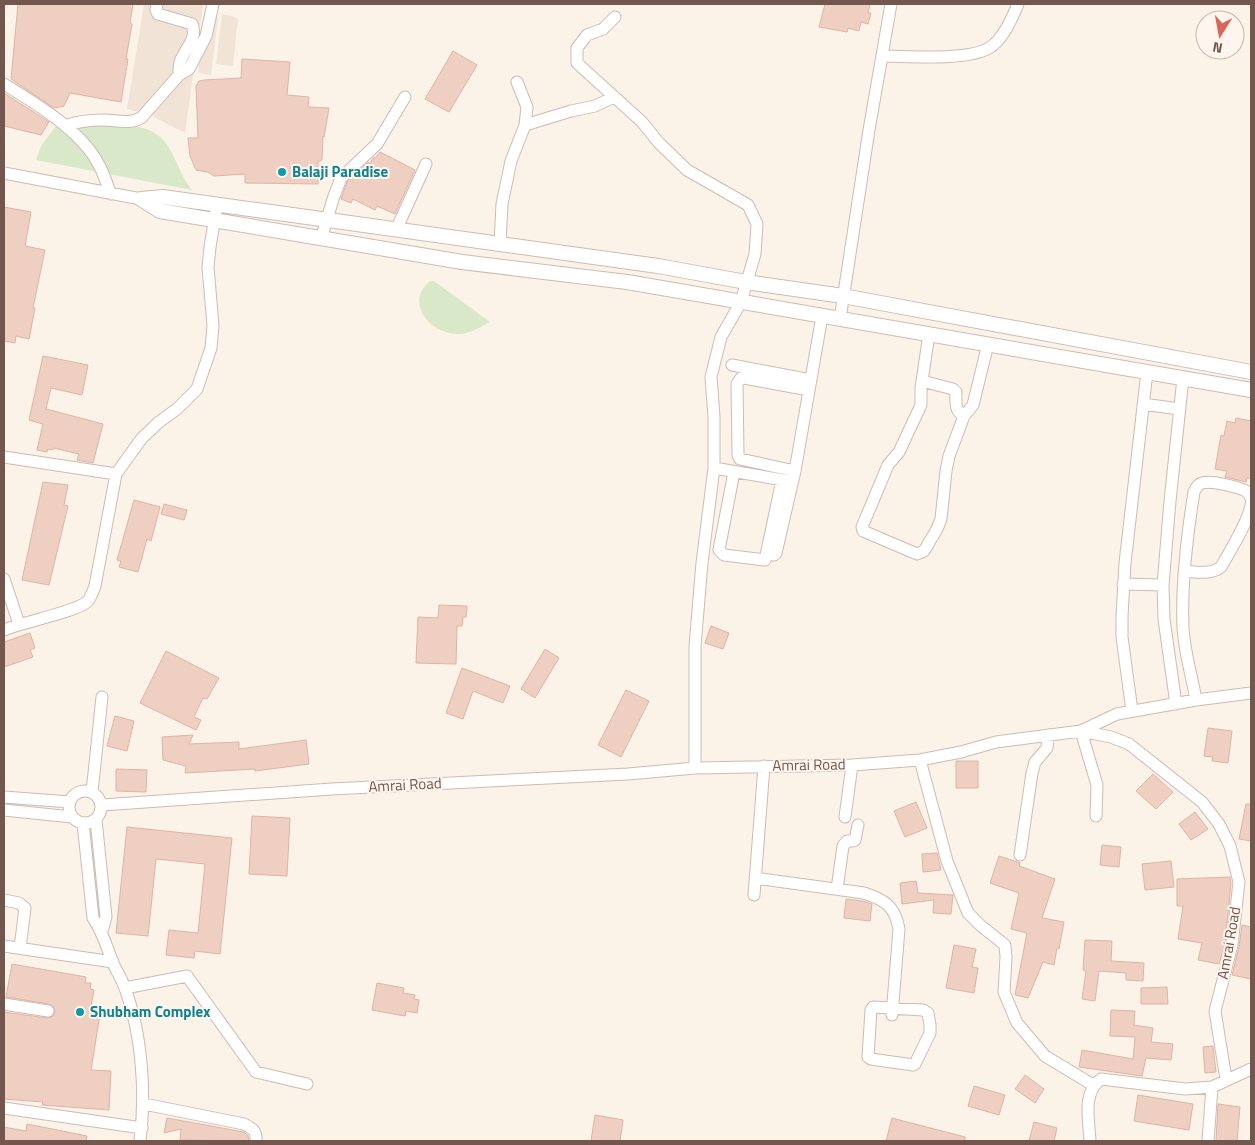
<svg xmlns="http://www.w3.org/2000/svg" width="1255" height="1145" viewBox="0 0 1255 1145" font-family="'Titillium Web',sans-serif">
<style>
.residential{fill:#f2e3d7}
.green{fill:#d8e8c8}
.building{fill:#eecfc2;stroke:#dfb4a4}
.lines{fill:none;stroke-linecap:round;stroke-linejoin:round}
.minor-casing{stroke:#cebbb2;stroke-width:13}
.tertiary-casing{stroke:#cebbb2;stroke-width:16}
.minor{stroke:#fff;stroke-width:11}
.tertiary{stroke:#fff;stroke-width:14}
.culture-dot{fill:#0f9aa8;stroke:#fef6ee;stroke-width:2}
.labels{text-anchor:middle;stroke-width:4;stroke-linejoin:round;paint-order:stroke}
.culture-label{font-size:15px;font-weight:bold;fill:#0d838f;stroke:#fef6ee;text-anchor:start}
.street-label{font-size:15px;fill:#73574e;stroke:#fef6ee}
</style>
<rect width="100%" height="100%" fill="#fbf2e8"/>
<path class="residential" d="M144,4h59l-18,129 -33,-17 -25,-7z
M222,14l13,3 3,2 -5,47 -17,-2z
M204,15l14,3 -7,57 -13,-2z"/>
<path class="green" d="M129,125c47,7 39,32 63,65l-156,-30 5,-14 15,-20z
M430,281h4l56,41c-10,5 -22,13 -33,12 -27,-1 -53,-31 -27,-53z"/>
<path class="building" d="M18,4h115l-3,19 2,1 -6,35h2l-7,43 -51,-9 -6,13 -10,2 -43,-29z
M825,4h45l-2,9h3l-3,11 -7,-2 -2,9 -11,-3 -1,4 -28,-5z
M453,51l24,14 -28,47 -24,-13z
M242,59l48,3 -3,33 22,2 -1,10 21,1 -5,29 -1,-1 -1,24 -4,2v22l-73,-1v-9l-31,2 -6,-4 -12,-2 -6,-14 -2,-18h10l-2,-52 3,-5 5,-1 37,-2z
M4,93l45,29 -8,13 -37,-9z
M380,152l35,18 -20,44 -18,-8 -2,4 -22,-11 -2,4 -10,-4 6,-17 21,-20 2,2 3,-6 3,-1z
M4,207l27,5 -6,34 20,4 -12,58h2l-6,31 -13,-3 -1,7 -11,-2z
M43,356l45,9 -6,30 -31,-7 -5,21 57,15 -10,39 -16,-3 2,-6 -25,-6 -1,2 -5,-1 -1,3 -10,-2 6,-26 -14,-4z
M1236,418l15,3v57h-4l-1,4 -21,-5 2,-6 -12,-2 6,-34 3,1 3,-15 8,2z
M43,482l25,3 -4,20 4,1 -19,79 -27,-5z
M134,500l26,7 -9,34 -4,-2 -9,33 -19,-5 2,-6 -4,-1z
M164,504l23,6 -3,10 -23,-6z
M439,605l28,1 -1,11h-3l-1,9h-5l-1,38 -40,-1 2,-46 20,1z
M711,626l18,7 -6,16 -18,-6z
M30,633l5,15 -5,2 3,7 -29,10v-25z
M545,649l14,9 -24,40 -14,-9z
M166,651l53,27 -12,21 -4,-1 -9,19 7,3 -5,10 -56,-27z
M462,668l48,18 -7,17 -30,-12 -10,28 -17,-6z
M626,690l23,11 -28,56 -23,-12z
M115,716l19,5 -7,30 -20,-5z
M1208,728l24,3 -4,32 -16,-2 1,-4 -9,-1z
M193,735l-4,9 50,-2v7l67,-9 3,24 -54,7v-2l-70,4 1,-7 -23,-6 -1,-23z
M956,761h22v27h-22z
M116,769l31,1 -1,22 -30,-1z
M1153,774l20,18 -17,17 -20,-18z
M916,802l11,26 -22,9 -11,-26z
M1246,804h5v37l-12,-2z
M1195,812l13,17 -17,11 -12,-16z
M252,816l38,2 -3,58 -38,-2z
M127,827l105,11 -12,116 -25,-3 -1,7 -28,-3 3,-25 29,3 7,-69 -49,-5 -8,77 -32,-3z
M1102,845l19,2 -2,20 -19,-2z
M937,853l4,17 -18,2 -1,-18z
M999,856l21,7 -1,3 36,13 -13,39 22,4 -5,27 -2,-1 -3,17 -11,-3 -15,36 -13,-3 12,-62 -16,-4 8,-36 -29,-10z
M1171,861l3,26 -29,3 -3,-26z
M1230,877l1,6 -6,61 -6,20 -21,-4 4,-17 -24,-4 5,-33h-6v-27z
M916,881l2,12 35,2 -2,19 -18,-1 1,-13 -32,4 -2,-21z
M846,899l17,2 9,3 -2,17 -26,-3z
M1242,925l9,2v52l-19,-4 7,-28z
M1085,940l27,1 -1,20 33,2 -1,18 -17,-1v-7l-27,-2 -4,30 -13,-2 4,-28 -3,-1z
M954,945l22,4 -4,18 6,1 -4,25 -28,-5z
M12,964l74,13 -1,6h6l-1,6 4,1 -3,16 10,2 -10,62 20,1 -2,39 -67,-5 1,-3 -39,-3v-87l43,6 6,-2 2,-4 -2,-6 -4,-2 -43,-7z
M377,983l27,5 -1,5 12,2 -1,4 5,1 -2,13 -11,-2 -1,5 -33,-6z
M1167,987l1,17h-27v-16z
M1111,1010l24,1 -1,14 19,3 -2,14 22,2 -2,16 -25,-2 -4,18 -63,-9 3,-17 51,9 2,-22 -25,-1z
M1213,1046l3,26 -11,1 -2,-26z
M1025,1075l19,14 -9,14 -20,-14z
M974,1086l31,9 -6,20 -31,-9z
M1138,1095l55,9 -4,26 -55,-9z
M1218,1104l22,3 -3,34h-21z
M595,1115l28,5 -3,21h-29z
M167,1118l77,14 4,4 1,5 -69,-1 1,-11 -17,4z
M892,1118l73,19v4h-79z
M1034,1122l23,6 -3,13h-25z
M27,1124l60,12 -1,5h-82v-14l22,4z"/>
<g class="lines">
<defs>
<path id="minor" d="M157,4l-1,6 2,4 34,10c6,16 -8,25 -12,38 -1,4 -1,9 -1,13
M615,17l-12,12 -16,6 -10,13v15l65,59 17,21 28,27 61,35 9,19 -2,30 -14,48 -20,35 -10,40 3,40v51l-12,95 -7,83v122
M882,56c27,0 85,5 107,-8 14,-8 23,-30 29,-44
M4,84c31,19 78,47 95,81 5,9 8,20 12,29
M525,125l46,-14 24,-5 19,-9
M65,126c12,-5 26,-6 39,-6 12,0 27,5 38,-3l37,-42 10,-6 17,-33 7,-32
M4,173l137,26
M396,230l30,-66
M321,239l13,-43 7,-18 36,-34 28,-47
M500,244l2,-40 9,-43 14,-36 2,-18 -10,-25
M840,319l29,-189 22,-126
M732,365l79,15
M922,381l31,8 3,3c0,11 -2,18 8,24l-15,40 -3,15 -5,48 -4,10 -13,22 -7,3 -54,-23 -1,-4 26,-62 11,-13 22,-47v-17l8,-54
M1143,404l36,5
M964,416l9,-11 15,-61
M4,457l112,17
M714,468l75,13
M795,471l-55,-12 -2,-4 -1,-71 4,-6h3l65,12
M734,472l-15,78 5,5 41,5 17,-80
M767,554l7,1 2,-2 19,-82 27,-155
M1185,571c11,1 26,4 36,-4 7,-13 34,-55 30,-69 -1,-3 -3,-5 -5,-7 -8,-4 -35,-11 -44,-8 -4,1 -6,5 -8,9 -7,44 -13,90 -11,135 1,24 9,49 13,73
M4,579l15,45
M1123,584l40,1
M4,630c18,-8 73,-18 84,-29 3,-4 5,-10 7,-15l21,-112 26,-36 17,-16 18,-13 20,-20 14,-41 2,-22 -5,-59 2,-20 7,-42
M1176,704l-12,-85 -1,-34 7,-84 13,-123
M1132,711l-10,-74v-21l3,-53 22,-191
M1081,731l36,-17 79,-14 55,-7
M1081,731l16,54 -1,31
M920,760l27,101 21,52 12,12 25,20 1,12 -2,35 13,31 28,33 48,29
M69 807a16 16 0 1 1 32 0a16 16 0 1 1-32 0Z
M92,792l10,-95
M4,797l66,5
M102,805l230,-16 296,-15 67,-6 157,-3 68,-5 41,-8 35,-10 85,-11 30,6 18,7 73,58 17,22 11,22 9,36 -7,63 -17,66 11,68
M4,810l68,7
M845,817l7,-52
M96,820l10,97 -4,14
M83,823l10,95c11,16 13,28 20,45 4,9 10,18 13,28 16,45 20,103 14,150
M1020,855l12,-82 3,-11 12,-14 1,-13
M755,878l109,15c21,7 31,13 35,36l-7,86
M837,889l6,-43 4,-5h6l2,-1 3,-15
M754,895l10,-129
M4,900l15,3 6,5 -5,40
M4,946l109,16
M125,988l62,-12 69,96 51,12
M4,1004l44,7
M873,1007l50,3 5,3 2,12v8l-15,31 -2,1 -42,-6 -3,-2 3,-47z
M144,1104l100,20c8,4 13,7 12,17
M4,1108l138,20
M1090,1141c-1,-22 -8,-48 11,-62l84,10 27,-2 39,-18
M1208,1141l4,-54"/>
<path id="tertiary" d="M141,199l19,12 302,51 165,20 624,108
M141,199l22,-2 495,69 88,16 97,14 408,76"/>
</defs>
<use href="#minor" class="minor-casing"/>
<use href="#tertiary" class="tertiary-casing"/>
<use href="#minor" class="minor"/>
<use href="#tertiary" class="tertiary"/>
</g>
<g class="culture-dot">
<circle cx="282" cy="172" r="5"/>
<circle cx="80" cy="1012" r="5"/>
</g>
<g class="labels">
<g class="culture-label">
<text x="292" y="177">Balaji Paradise</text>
<text x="90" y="1017">Shubham Complex</text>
</g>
<g class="street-label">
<text transform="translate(809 765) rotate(-1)" y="5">Amrai Road</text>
<text transform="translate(405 785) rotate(-3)" y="5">Amrai Road</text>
<text transform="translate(1229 943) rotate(-80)" y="5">Amrai Road</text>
</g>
</g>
<rect width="1255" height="1145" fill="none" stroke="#73574e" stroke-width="10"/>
<g transform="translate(1220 35) rotate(191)"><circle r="24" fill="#fef6ee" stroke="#c6b6ae"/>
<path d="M0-4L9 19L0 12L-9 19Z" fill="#db6658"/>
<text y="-8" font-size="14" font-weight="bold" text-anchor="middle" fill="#73574e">N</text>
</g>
</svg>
